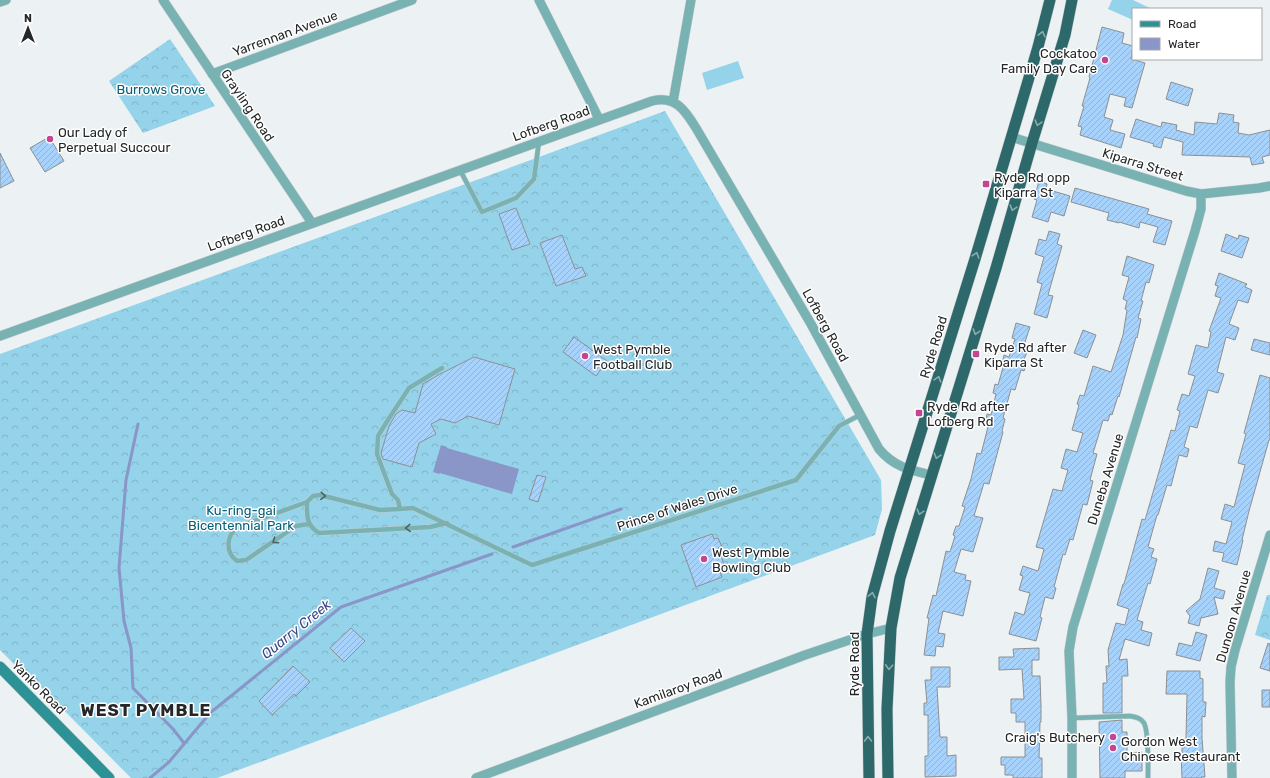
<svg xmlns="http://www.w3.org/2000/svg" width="1270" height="778" viewBox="0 0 1270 778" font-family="Rubik,sans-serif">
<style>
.green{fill:#95d3ea}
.forest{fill:url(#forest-crowns)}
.water{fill:#8996c7}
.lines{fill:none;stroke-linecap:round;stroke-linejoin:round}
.stream{stroke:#8996c7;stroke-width:3}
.building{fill:url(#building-hatch);stroke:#8c9093}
.service-casing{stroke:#c8ccce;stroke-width:5.5}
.minor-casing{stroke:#c8ccce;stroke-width:10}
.secondary-casing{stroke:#c8ccce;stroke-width:12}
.trunk-casing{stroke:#c8ccce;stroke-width:12}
.service{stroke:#78b2b3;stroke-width:4.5}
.minor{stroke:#78b2b3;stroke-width:9}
.secondary{stroke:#2c9296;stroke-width:11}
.trunk{stroke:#2d686a;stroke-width:11}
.oneway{stroke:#8cacad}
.oneway2{stroke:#4a6566}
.poi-dot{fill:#c44591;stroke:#fff;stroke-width:1.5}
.labels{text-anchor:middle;stroke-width:3;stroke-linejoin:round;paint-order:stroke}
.street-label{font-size:13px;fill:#242627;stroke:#fff}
.poi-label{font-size:13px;fill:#242627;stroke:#fff;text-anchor:start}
.park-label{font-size:13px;fill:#056078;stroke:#fff}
.water-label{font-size:14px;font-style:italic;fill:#3a4785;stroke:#fff}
.district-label{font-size:17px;font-weight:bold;letter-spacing:1px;fill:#242627;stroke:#fff}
</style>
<defs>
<pattern id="forest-crowns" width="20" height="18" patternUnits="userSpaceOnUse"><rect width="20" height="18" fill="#95d3ea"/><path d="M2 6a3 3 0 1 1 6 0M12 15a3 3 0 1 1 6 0" fill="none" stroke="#80b5c9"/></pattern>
<pattern id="building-hatch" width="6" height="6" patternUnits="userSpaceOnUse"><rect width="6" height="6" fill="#a7d2fb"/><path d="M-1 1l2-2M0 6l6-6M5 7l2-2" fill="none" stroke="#90b4d7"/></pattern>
</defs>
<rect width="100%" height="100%" fill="#ecf1f3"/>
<path class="green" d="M1112,0h21l19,9h-19v11l-25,-11z
M738,61l6,17 -37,12 -5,-17z"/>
<path class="forest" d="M170,39l45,67 -72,27 -34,-52z
M665,111l216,369 1,29 -7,26 -658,243h-86l-99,-100 -6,-2 -26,-26v-296z
M1267,595h3v45l-15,-5z"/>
<path class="water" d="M441,445l6,2v1l72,21 -7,25 -72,-21 -1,1 -6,-2z"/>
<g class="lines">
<path class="stream" d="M138,424l-12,56 -7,88 5,53 7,27 2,40 40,41 11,14
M513,547l108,-38
M150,778l19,-16 41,-49 131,-106 151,-53"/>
</g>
<path class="building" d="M1102,27l22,6 -2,10 11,3 -2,13 14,4 -13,45 -8,-2 2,-8 -16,-4 -6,23 9,3 -3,10 15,4 -4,14 -41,-13 2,-8 -4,-1 6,-20h-2l8,-28 -1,-1z
M1171,82l22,7 -5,17 -22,-7z
M1219,113l15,2 -1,7 6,1 -1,10 11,2 21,-5v25l-8,2 2,6 -12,2 -2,-8 -68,-2 1,-13 -19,-5 -3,11 -8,-2 1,-2 -24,-7 6,-18 25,8 1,-5 15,3 -1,5 18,5 1,-13 22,2z
M49,137l15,24 -19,11 -15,-24z
M0,153l14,28 -14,7z
M1039,181l8,3 -1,5 24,7 -6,20 -13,-4 -3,10 -16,-5 5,-17 -3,-1z
M1075,188l74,21 -2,5 25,7 -7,24 -12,-3 5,-15 -18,-5 -1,6 -20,-6v1l-12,-3 2,-7 -38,-11z
M516,208l14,36 -18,6 -13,-36z
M1049,231l11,3 -3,10 5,2 -14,49 5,1 -6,22 -13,-4 8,-30 -5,-2 7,-25 -9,-3 4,-15 7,2z
M1226,234l12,5 1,-4 10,3 -7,20 -21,-7z
M562,235l13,34 7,-2 4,9 -30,10 -16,-43z
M1127,256l27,9 -5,18 -3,-1 -5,19h2l-5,17 3,1 -4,19 -1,-1 -17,60 -1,-1 -6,19 -2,-1 -2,7 -5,-1 -5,17 -5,16 4,1 -7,26 3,1 -6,24 -4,-1 -10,36 -3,-1 -5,16 -2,-1 -9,33 2,1 -3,11 -8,-2 -5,20 2,1 -6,23 -27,-7 6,-22 9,3 6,-22 -11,-3 4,-14 -3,-1 3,-9 15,5 6,-22 -8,-2 17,-58 9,2 6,-21 -7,-2 5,-19 11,3 6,-19 -11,-3 7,-25 -2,-1 3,-9 4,1 9,-30 18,6 12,-37 4,-25 -2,-1 2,-8 -4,-2 6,-22 -7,-2z
M1219,273l28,11 -2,3 7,3 -4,13 -10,-3 -9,24 10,4 -4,12 -9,-3 -9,35 7,2 -6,19 -10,-3 -11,38 -7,-2 -6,21 5,2 -2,8 -8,-2 -8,31 -4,-1 -9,30h-1l-9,32 6,2 -3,8 6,2 -7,25 -2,-1 -11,37 6,2 -2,8 11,3 -3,13 -24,-7 -6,21 8,-1 1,17h-6v37h-19v-30h4l-1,-17h3l-1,-16 8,-27 9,2 4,-16 -12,-4 6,-21h1l18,-65 3,1 26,-90 4,1 5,-20 -3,-1 5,-16 7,2 6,-20 -7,-2 8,-29 12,3 3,-16 -2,-1 12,-33 -6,-2 3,-10 -3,-1z
M1016,323l14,4 -8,24 5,1 -4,10 4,1 -3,8 -3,-1 -6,20 -4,-1 -8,29 2,1 -3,12 1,1 -14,52 -5,-1 -10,33 9,2 -10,34 -12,-3 -7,23 12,3 -1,5 6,1 -8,35 -20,-5 -5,22 7,1 -2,13 -7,-1 -1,10 -11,-1 5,-37h-2l6,-23 3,1 10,-45 4,1 5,-16 -2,-1 3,-9h3l6,-19 -3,-1 9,-27 6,-26 4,1 8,-31h-4l2,-9 4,1 5,-21 -3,-1 2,-9 3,1 6,-21h-2l2,-9 5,2 6,-18 -3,-1z
M1083,330l13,5 -9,23 -13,-5z
M574,337l33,24 -11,15 -33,-24z
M1254,339l16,4v12l-19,-5z
M474,357l41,12 -16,56 -31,-9 -13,7 -14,-4 -10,5 5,10 -17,9 -7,24 -29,-8 -2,-6 8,-27 7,-12 6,-4 13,3 8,-29 17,-10z
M1260,375l10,3v62h-1l-20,71 -7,29h1l-6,25 -15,-4 2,-8 -11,-2 2,-10 11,3 6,-22 -11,-3 4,-15 9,3 11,-42 -7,-2 8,-29 -2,-1z
M537,475l9,2 -8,25 -9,-3z
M712,534l2,5 4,-1 4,9 -4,1 8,22 -6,2 2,5 -26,10 -15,-42z
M1208,568l11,3 -5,17 11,3 -2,8 -9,-2 4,17 -17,4 -2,8 -11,-3 2,-7 -4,-5 14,-12z
M351,628l14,13 -21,21 -14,-14z
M1196,632l11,3 -7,26 -24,-6 3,-12 13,3z
M1268,643l2,1v27l-10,-3z
M1039,648v12h-7v16h8l1,31v15h-1l-1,36h3v20h-29v-3h-8v-10h-4v-8h24v-35h-9v-9h-5v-14h13l-2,-30 -23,1v-13h15l-1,-8z
M293,666l17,16 -14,14 -2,-2 -22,21 -13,-14z
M931,667h19v20h-13l3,50h7v19l9,-1v21l-31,1v-21h3v-41h-4v-12h3l-2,-23h6z
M1167,671h33v7l3,1v23h3l-1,15 -3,-1v22l3,39h-4l1,1h-20l-1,-25h1v-14h4l1,-45h-21z
M1262,690h8v17h-8z
M1122,720v12h5v21l15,-1v19h-17v7h-25l-1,-56z"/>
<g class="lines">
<defs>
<path id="service" d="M460,170l22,42 34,-14 18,-19 5,-38
M442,368l-33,20 -23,35 -8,13 -1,18 15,40 6,6 2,9 13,-1 119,57 264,-85 43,-54 21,-11
M307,502l-69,25c-12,9 -13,25 -1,34l9,-1 50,-34 13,-2
M400,509l-20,1 -60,-15 -7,1 -6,6c0,14 -1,23 12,31l111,-6 17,-4
M1072,718l58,-2c6,1 11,2 14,7 5,9 4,43 4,55"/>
<path id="minor" d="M163,0l149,223
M539,0l60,119
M0,2l6,-2
M212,74l200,-74
M673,102l18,-102
M1011,137l175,54 15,3 58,-6 11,-2
M0,336l652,-235c23,-6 33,9 44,27l115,196 68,125c15,18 31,21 52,26
M476,778l329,-123 62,-21 24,-6
M1072,778v-60l-3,-67 4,-24 122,-396 6,-22v-15
M1232,778l-2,-96 1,-15 4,-17 35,-115"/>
<path id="secondary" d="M0,667l109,111"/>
<path id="trunk" d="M869,778l-2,-144 5,-37 18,-66 85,-272 48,-161 15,-51 12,-47
M888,778l-1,-69 4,-81 9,-50 96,-310 36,-125 33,-108 7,-35"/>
</defs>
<use href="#service" class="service-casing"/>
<use href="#minor" class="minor-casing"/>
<use href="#secondary" class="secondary-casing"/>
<use href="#trunk" class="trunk-casing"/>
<use href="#service" class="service"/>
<use href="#minor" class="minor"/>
<use href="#secondary" class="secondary"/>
<use href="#trunk" class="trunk"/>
</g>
<defs><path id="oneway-chevron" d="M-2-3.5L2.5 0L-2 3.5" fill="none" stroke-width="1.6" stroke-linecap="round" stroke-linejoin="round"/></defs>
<g class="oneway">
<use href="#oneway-chevron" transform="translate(1042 34) rotate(-76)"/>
<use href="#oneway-chevron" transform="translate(1038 123) rotate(106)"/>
<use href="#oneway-chevron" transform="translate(1013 208) rotate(106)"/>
<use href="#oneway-chevron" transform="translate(976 255) rotate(-73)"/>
<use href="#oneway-chevron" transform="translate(976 332) rotate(107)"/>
<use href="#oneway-chevron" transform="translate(938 379) rotate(-73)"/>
<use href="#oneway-chevron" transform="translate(937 456) rotate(107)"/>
<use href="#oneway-chevron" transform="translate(920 512) rotate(107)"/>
<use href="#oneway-chevron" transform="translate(872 595) rotate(-78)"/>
<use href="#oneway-chevron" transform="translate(889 667) rotate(93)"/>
<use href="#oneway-chevron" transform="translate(868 739) rotate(-91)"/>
</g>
<g class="oneway2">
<use href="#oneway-chevron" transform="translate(323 496) rotate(4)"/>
<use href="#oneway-chevron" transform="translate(408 528) rotate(177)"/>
<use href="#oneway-chevron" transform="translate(275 541) rotate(146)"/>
</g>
<g class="poi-dot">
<circle cx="1105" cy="60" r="4"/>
<circle cx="50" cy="139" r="4"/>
<rect x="982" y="180" width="8" height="8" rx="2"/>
<rect x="972" y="350" width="8" height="8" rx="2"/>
<circle cx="585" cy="356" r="4"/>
<rect x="915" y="409" width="8" height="8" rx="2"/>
<circle cx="704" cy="559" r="4"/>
<circle cx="1113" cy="737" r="4"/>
<circle cx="1113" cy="748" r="4"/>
</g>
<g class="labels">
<g class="street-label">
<text transform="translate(285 33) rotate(-20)" y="5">Yarrennan Avenue</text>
<text transform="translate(248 105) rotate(56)" y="5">Grayling Road</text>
<text transform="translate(551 123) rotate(-20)" y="5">Lofberg Road</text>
<text transform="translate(1143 164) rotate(17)" y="5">Kiparra Street</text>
<text transform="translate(246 233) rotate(-20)" y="5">Lofberg Road</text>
<text transform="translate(826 325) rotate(61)" y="5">Lofberg Road</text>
<text transform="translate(933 347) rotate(-73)" y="5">Ryde Road</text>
<text transform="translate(1105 479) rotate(-73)" y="5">Duneba Avenue</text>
<text transform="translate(677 507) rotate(-18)" y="5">Prince of Wales Drive</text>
<text transform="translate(1233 616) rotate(-74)" y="5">Dunoon Avenue</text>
<text transform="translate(854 664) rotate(-90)" y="5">Ryde Road</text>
<text transform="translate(39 687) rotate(45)" y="5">Yanko Road</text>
<text transform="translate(678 688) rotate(-20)" y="5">Kamilaroy Road</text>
</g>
<g class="poi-label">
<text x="1097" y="58" text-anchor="end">Cockatoo<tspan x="1097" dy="15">Family Day Care</tspan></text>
<text x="58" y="137">Our Lady of<tspan x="58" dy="15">Perpetual Succour</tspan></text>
<text x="994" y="182">Ryde Rd opp<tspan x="994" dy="15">Kiparra St</tspan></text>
<text x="984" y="352">Ryde Rd after<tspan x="984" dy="15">Kiparra St</tspan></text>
<text x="593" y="354">West Pymble<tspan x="593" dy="15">Football Club</tspan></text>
<text x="927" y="411">Ryde Rd after<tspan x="927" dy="15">Lofberg Rd</tspan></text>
<text x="712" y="557">West Pymble<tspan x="712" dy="15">Bowling Club</tspan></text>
<text x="1105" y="742" text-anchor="end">Craig's Butchery</text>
<text x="1121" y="746">Gordon West<tspan x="1121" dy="15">Chinese Restaurant</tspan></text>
</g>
<g class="park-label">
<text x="161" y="94">Burrows Grove</text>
<text x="241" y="515">Ku-ring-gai<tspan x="241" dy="15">Bicentennial Park</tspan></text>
</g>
<g class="water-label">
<text transform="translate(296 629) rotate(-39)" y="5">Quarry Creek</text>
</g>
<g class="district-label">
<text x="146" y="716">WEST PYMBLE</text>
</g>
</g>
<rect x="1132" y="8" width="130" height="52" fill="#ffffff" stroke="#a7a8a9"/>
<rect x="1140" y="21" width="20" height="6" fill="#2c9296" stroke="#a7a8a9"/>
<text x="1168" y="28" font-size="12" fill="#242627">Road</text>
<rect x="1140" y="38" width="20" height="12" fill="#8996c7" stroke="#a7a8a9"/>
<text x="1168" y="48" font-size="12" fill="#242627">Water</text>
<g transform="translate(28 28)" stroke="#ffffff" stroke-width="3" paint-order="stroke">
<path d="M0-3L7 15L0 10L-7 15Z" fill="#242627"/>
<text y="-6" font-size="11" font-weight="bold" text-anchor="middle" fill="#242627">N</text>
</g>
</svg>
